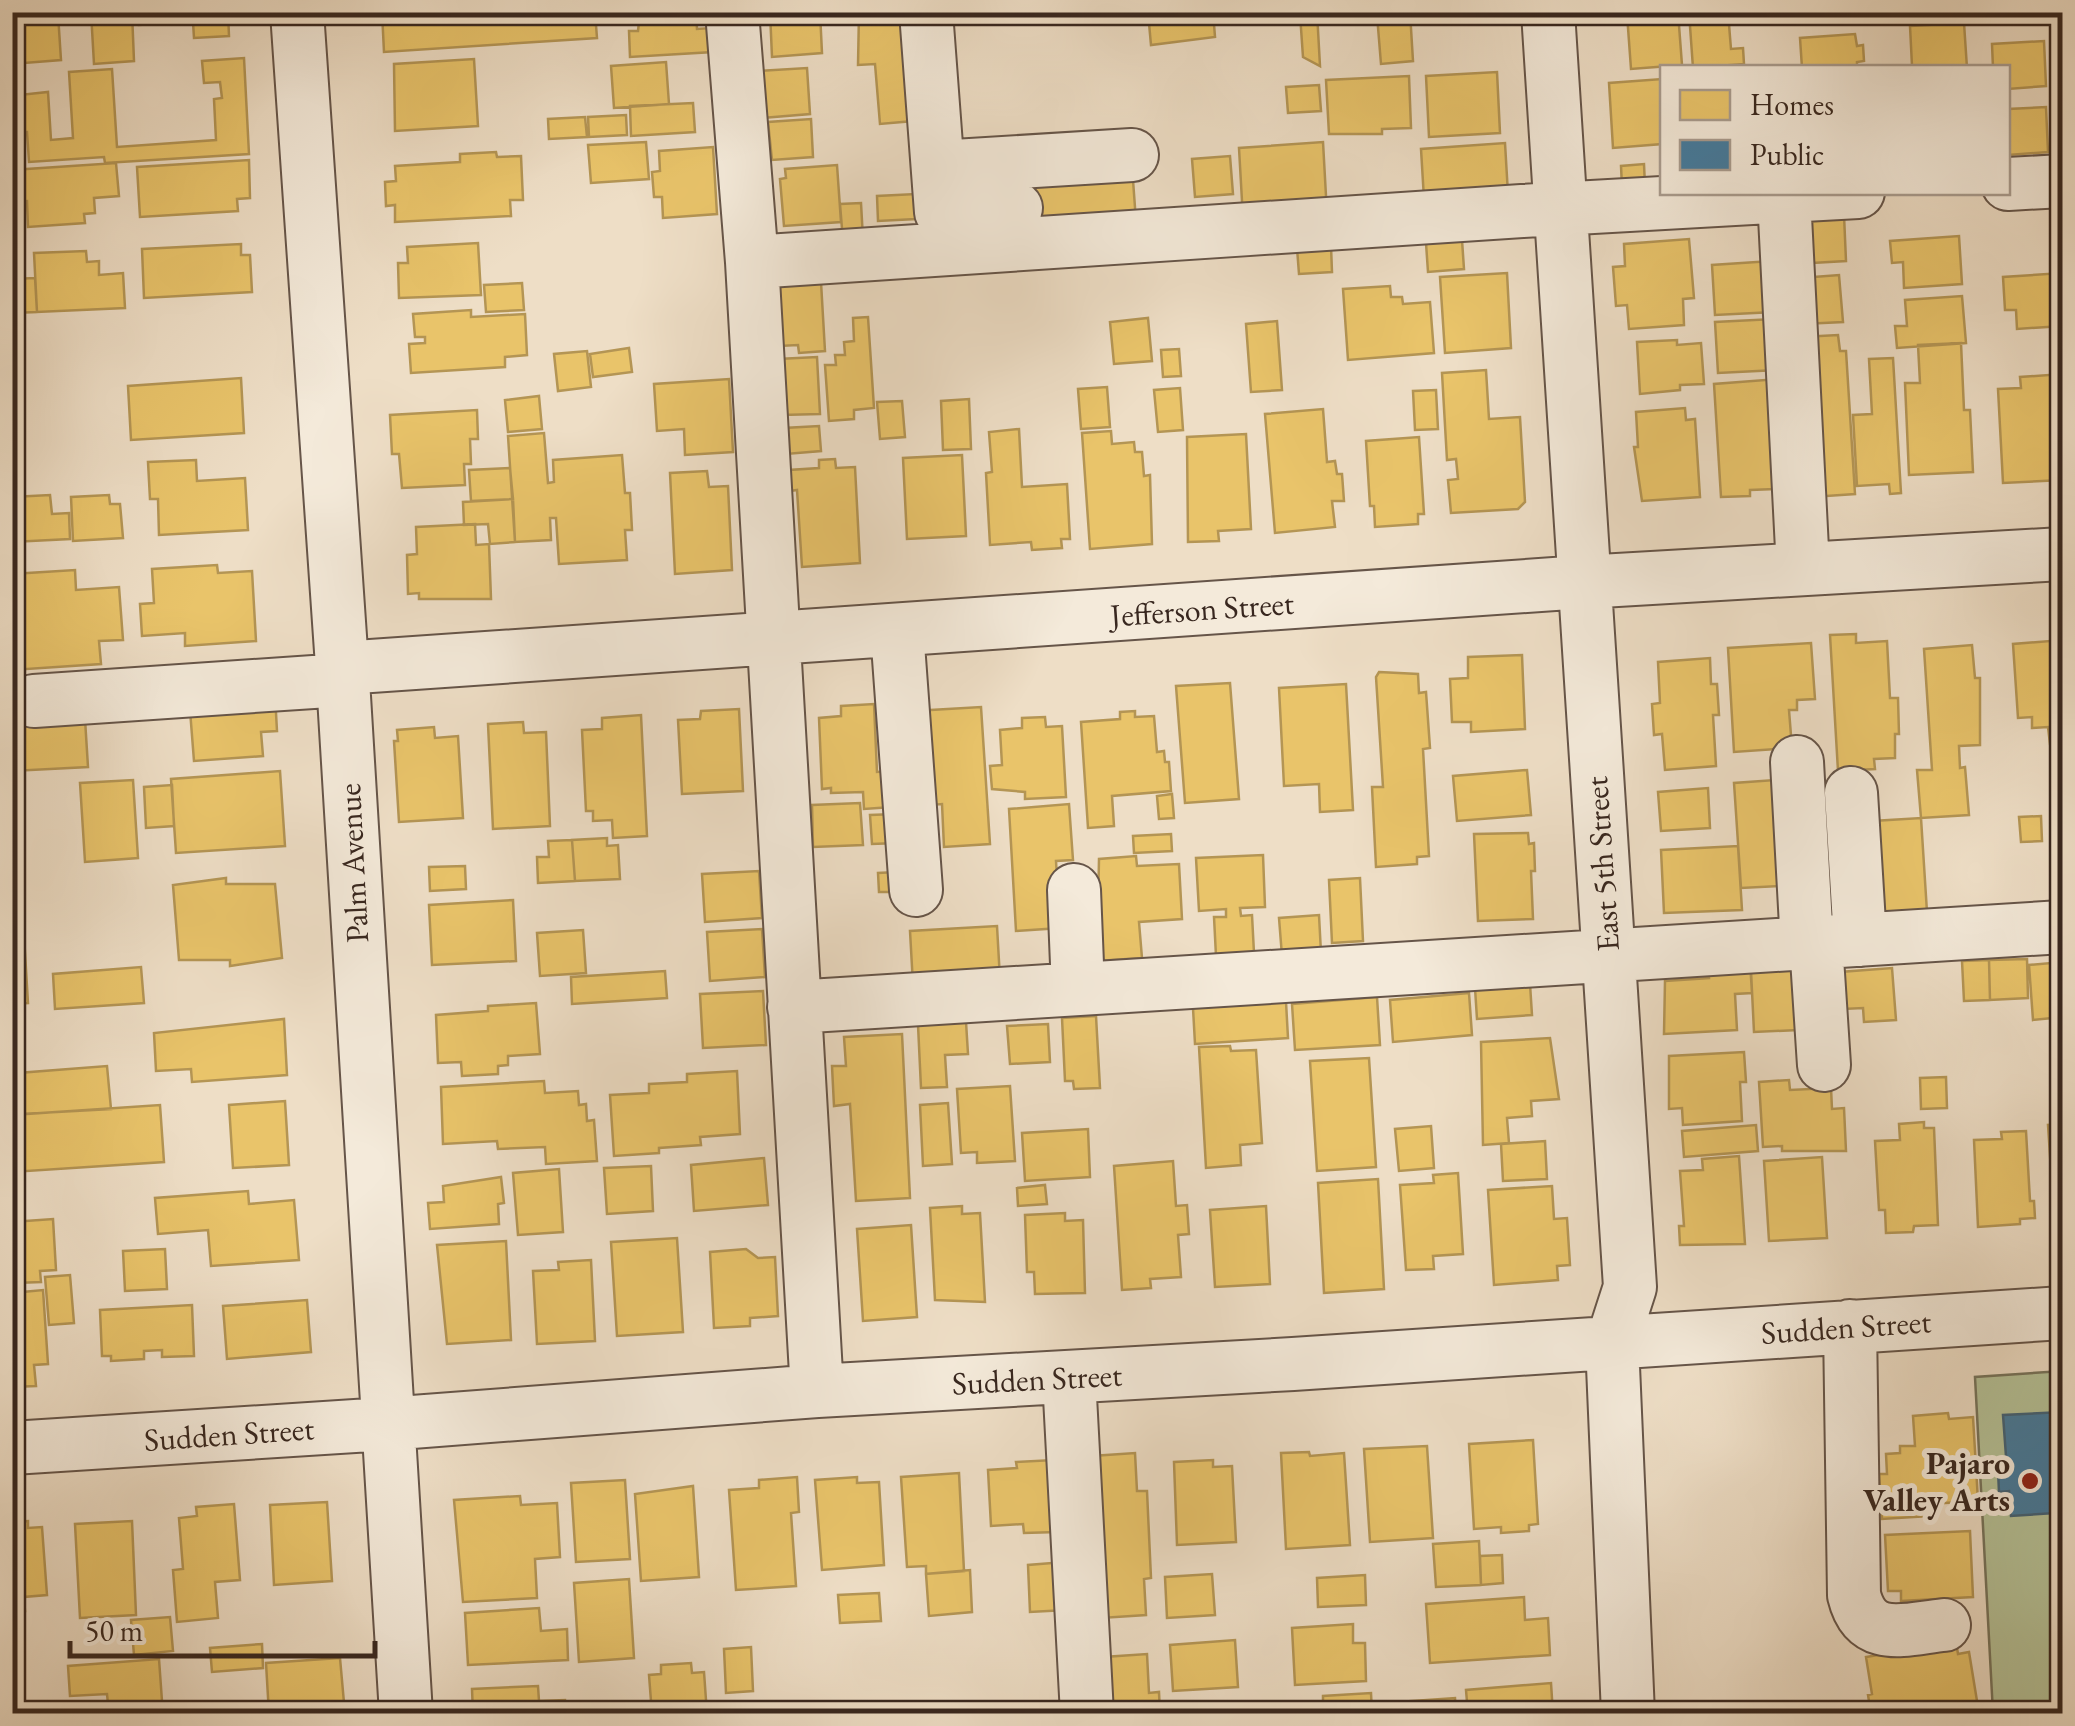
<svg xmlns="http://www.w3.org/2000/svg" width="2075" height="1726" viewBox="0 0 2075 1726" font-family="'EB Garamond',serif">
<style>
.green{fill:#b5c298;stroke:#76745c;stroke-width:2.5}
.homes{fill:#e9c46a;stroke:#b49554;stroke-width:2.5}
.public{fill:#457b9d;stroke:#416277;stroke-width:2.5}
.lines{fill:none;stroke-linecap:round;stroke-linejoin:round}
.minor-casing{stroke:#665549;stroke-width:56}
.minor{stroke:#f4eada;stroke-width:52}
.poi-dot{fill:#8f2418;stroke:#f4eada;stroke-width:4}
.labels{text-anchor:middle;stroke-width:10;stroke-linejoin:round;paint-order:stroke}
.street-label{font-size:32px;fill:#38271f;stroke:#f4eada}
.poi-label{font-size:32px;font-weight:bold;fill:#38271f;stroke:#f4eada;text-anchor:end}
</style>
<rect width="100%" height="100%" fill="#eedec6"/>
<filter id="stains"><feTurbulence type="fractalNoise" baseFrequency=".002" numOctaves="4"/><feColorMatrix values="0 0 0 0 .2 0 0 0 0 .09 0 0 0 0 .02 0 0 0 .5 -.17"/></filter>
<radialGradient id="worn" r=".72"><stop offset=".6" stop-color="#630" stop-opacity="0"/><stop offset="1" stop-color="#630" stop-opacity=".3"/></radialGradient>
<path class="green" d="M2062,1371v342h-69l-18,-336z"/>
<path class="homes" d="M91,12h41l2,49 -40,3z
M139,12h89l1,24 -35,2 -1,-16 -54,3z
M382,12h213l2,26 -213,14z
M640,12h56l1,17 14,-1 2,24 -83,5 -1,-26h9z
M770,12h50l2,41 -50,4z
M859,12h47l7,109 -33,3 -5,-60 -17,1z
M973,12h145v1l-144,10z
M1148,12h65l2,25 -64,8z
M1237,12h80l3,54 -17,-9 -3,-43 -63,5z
M1410,12l3,49 -32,3 -4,-49z
M1678,12l4,53 -51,4 -4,-55z
M1689,12h39l3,37 12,-1 1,16 -51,4z
M1782,12h25v6l-24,2z
M1808,12h37v8l-37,1z
M58,14l3,46 -49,4v-46z
M1964,23l3,45h-59l4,-2 -2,-40z
M1855,34l2,12 6,-1 1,16 -7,1v6h-55l-2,-30z
M2044,41l2,45 -38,3v-21h-15l-1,-24z
M244,58l5,96 -144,9 -1,-6 -75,5 -2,-30h-6l-2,-37 29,-3 3,48 22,-2 -4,-66 43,-3 5,78 99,-7 -2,-41 8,-1 -2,-16 -16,1 -2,-22z
M474,59l4,67 -83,5 -1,-67z
M666,62l3,42 -55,4 -3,-42z
M807,68l3,46 -48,4 -3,-47z
M1497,72l3,61 -71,4 -3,-61z
M1409,76l2,52 -29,1v5h-53l-3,-54z
M1662,79v65l-49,4 -4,-65z
M1319,85l2,26 -33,2 -2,-26z
M693,103l2,29 -64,4 -1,-30z
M2046,107l2,45 -40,3v-46z
M626,115l1,20 -38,2 -1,-20z
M585,117l2,20 -38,2 -1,-20z
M811,119l2,38 -41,3 -4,-38z
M646,142l3,37 -58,4 -3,-38z
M1323,142l4,72 -84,5 -4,-71z
M1505,143l3,51 -84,5 -3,-50z
M713,147l4,67 -54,4 -1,-21h-8l-2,-25 8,-1 -1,-20z
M496,152l1,5 24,-1 2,44h-13l1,16 -116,6v-17l-9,1 -1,-24 11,-1 -1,-15 65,-4v-8z
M1230,156l3,38 -38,3 -3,-38z
M249,160l1,38 -13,1 1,12 -98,6 -3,-50z
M116,163l3,33 -25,2 1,15 -11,1 1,9 -57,4 -1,-26 -15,1v-32z
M1644,164l1,22 -23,1 -1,-21z
M837,165l4,57 -57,4 -4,-47 6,-1 -1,-9z
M1133,180l3,41 -111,6 -2,-40z
M916,194v25l-38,2 -1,-25z
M861,203l2,36 -20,2 -3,-37z
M1844,215l2,46 -51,3 -2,-46z
M1959,236l3,48 -58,4 -1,-26 -11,1 -2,-22z
M1689,239l5,59 -11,1 1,26 -55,4 -2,-24 -11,1 -3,-39 12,-1 -1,-22z
M1462,240l2,29 -36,3 -2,-29z
M478,243l3,52 -82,3 -1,-35h10l-1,-16z
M241,244v11h9l2,37 -108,6 -2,-49z
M1331,246l1,26 -33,2 -2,-26z
M86,251l1,11 12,-1v14l24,-2 2,35 -88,4 -3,-59z
M1771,261l3,51 -59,3 -3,-50z
M1507,273l4,75 -66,5 -5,-76z
M2062,273v53l-45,3 -1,-19h-11l-2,-33z
M1839,275l4,47 -40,2 -2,-46z
M35,278l2,34 -25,1v-34z
M821,282l4,69 -26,2 -1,-8 -19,1 -3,-61z
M522,283l2,27 -38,2 -2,-27z
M1390,286l1,11h11l1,7 27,-2 4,51 -86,7 -5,-71z
M1962,296l4,47 -69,5 -2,-22h12l-2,-26z
M471,310v7l54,-3 2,41 -22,2v10l-94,6 -2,-29 16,-1v-6h-10l-2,-23z
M868,317l6,91 -20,2v9l-25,2 -4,-56h11l-1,-10h10l-1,-13 10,-1 -1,-23z
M1148,318l4,43 -38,3 -4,-42z
M1774,319l3,51 -59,3 -3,-51z
M1277,321l5,69 -31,2 -5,-68z
M1838,335l2,16h6l9,143 -43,3 -10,-160z
M1677,340v5l24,-2 3,41 -24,1v5l-40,4 -3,-52z
M1961,343l3,67h6l3,62 -64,3 -4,-92h15l-2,-38z
M629,348l3,24 -39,5 -3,-23z
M1179,349l2,27 -18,1 -2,-27z
M587,351l4,36 -33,4 -4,-37z
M817,357l3,57 -39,1 -3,-56z
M1893,358l8,135 -11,1 -1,-10 -32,2 -4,-71 19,-1 -3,-55z
M1486,370l3,49 31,-2 5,85 -7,7 -67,4 -3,-33 10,-1 -2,-20 -9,1 -5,-87z
M2062,374v106l-59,3 -5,-94 23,-1 -1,-11z
M241,378l3,55 -113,7 -3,-54z
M729,379l4,73 -48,3 -1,-26 -27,2 -3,-47z
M1778,379l-3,110 -25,1v6l-29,1 -7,-113z
M1107,387l3,40 -29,2 -3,-40z
M1180,388l3,42 -25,2 -4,-42z
M1436,390l2,39 -23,1 -2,-39z
M539,396l3,33 -34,3 -3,-32z
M969,399l2,50 -28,1 -2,-49z
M902,401l3,36 -25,2 -3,-37z
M1685,408l1,12 9,-1 5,78 -58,4 -8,-54h4l-2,-35z
M1323,409l4,53 8,-1 2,13h5l2,27h-12l3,26 -60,6 -10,-119z
M477,410l1,29h-8l1,25h-7l1,21 -63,3 -3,-34h-7l-2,-39z
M819,426l2,25 -35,3 -2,-26z
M1019,429l3,58 45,-3 3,55h-9l1,9 -30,2 -1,-8 -41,3 -4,-72 6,-1 -3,-40z
M1111,431l1,13 22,-2 1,10h7l2,24 6,-1 2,69 -62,5 -8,-116z
M544,433l4,50 6,-1 -1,-22 69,-5 3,38h5l2,37h-7l2,30 -68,4 -3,-46h-6l1,22 -36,2 -7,-106z
M1246,434l5,95 -33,2 1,10 -31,1 -1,-105z
M1419,437l5,77h-6v10l-43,3 -1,-21h-4l-4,-65z
M962,455l4,81 -59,3 -4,-81z
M835,459l1,9 19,-1 5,96 -58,4 -5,-77 -7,1 -1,-21 30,-2v-8z
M196,460l1,21 48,-3 3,52 -89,5 -1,-36h-8l-2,-37z
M510,468l3,31 -42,2 -2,-31z
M707,471l2,16 19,-1 4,84 -57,4 -5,-101z
M50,495l2,19 17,-1 1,26 -58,3v-45z
M109,495l1,9h10l3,34 -50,3 -2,-44z
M513,499l2,43 -25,2 -2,-20 -24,1 -1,-23z
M475,524l1,21 13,-1 2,55h-72v-6l-11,1 -1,-39 10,-1 -1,-27z
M217,565l1,8 34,-2 4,70 -71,5v-13l-43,3 -2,-32 14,-1 -2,-34z
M75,570l1,20 43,-3 4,53 -24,1 2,23 -89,6v-96z
M1856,634v9l31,-2 3,57h8l1,36h-4v24l-21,1 1,10 -37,2 -8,-136z
M2062,640v104h-12l-2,-17 -16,1v-11l-14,1 -5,-74z
M1811,643l4,56 -18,1v10h-8l3,38 -58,4 -6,-104z
M1972,645l3,33h5v67l-21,1 1,22 5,-1 4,48 -48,3 -4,-48h15l-8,-121z
M1522,655l3,74 -54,3v-10h-19l-2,-43 18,-1v-21z
M1710,658l1,26h6l2,31h-6l3,51 -51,4 -3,-36 -8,1 -2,-31 8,-1 -2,-41z
M1379,672l39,2 1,19 7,-1 4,56 -7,1 6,107 -12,1v7l-41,3 -4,-80h11l-7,-110z
M1230,683l9,116 -54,4 -9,-117z
M1346,684l7,126 -33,2 -1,-28 -35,2 -5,-98z
M275,695l2,36 -16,1 2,24 -69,5 -4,-51z
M874,704l3,68 14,-1 1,36 -28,2 -1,-17 -32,1v-5l-9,1 -3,-71 22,-2v-10z
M981,707l9,137 -46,3 -2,-43 -23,2 -5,-95z
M16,708l1,15 68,-4 3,48 -76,4v-62z
M739,709l4,82 -61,3 -4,-74 22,-1 1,-8z
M1135,711v6l19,-1 3,36 7,-1 1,11h4l2,29 -59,5 2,30 -26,2 -7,-106 39,-3v-7z
M641,715l6,121 -34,2 -1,-18 -19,1v-10h-7l-4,-81 20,-1v-11z
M1045,717l1,10 16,-1 4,71 -41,2v-7l-33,-3 -2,-23 12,-1 -2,-35 22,-2v-10z
M523,722l1,11 22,-1 4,94 -57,3 -5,-105z
M434,727l1,11 23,-2 5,82 -64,4 -5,-81h4l-1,-11z
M1527,770l4,45 -74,6 -4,-45z
M280,771l5,75 -109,7 -5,-74z
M133,780l5,78 -53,4 -5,-79z
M1775,780l6,106 -40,2 -7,-105z
M172,785l2,41 -28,2 -2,-41z
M1708,788l2,40 -49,3 -3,-39z
M1172,794l2,24 -15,1 -2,-23z
M860,803l3,42 -50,2 -1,-42z
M1069,804l4,56 -17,1 4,67 -44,3 -7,-122z
M896,814l1,29 -25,1 -2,-29z
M2041,816l1,25 -21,1 -2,-25z
M1921,818l6,94 -48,3 -6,-94z
M1528,833l1,11 5,-1 1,28h-4l2,48 -55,2 -4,-87z
M1171,834l1,17 -38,2 -1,-17z
M607,838v8l11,-1 2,34 -45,2 -3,-41z
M572,840l3,41 -37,2 -1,-26h12l-1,-16z
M1738,846l4,64 -78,3 -3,-63z
M1263,855l2,52 -25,1 1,8 11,-1 2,38 -38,3 -2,-39h12v-8l-27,2 -3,-53z
M1136,856l1,10 42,-2 3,55 -43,3 3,36 -45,3 2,-102z
M465,866l1,23 -36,2 -1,-24z
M759,871l3,47 -57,4 -3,-48z
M897,872l1,20h-19l-1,-19z
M226,878v6h49l7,74 -52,8v-6h-51l-6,-75z
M1360,878l3,63 -31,2 -3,-63z
M513,900l3,61 -84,4 -3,-60z
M22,902l6,101 -16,1v-101z
M1319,915l2,38 -39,3 -3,-38z
M997,926l3,53 -87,6 -3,-54z
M762,929l3,48 -55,4 -3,-49z
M583,930l3,43 -46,3 -3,-43z
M2027,959l1,39 -38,2 -1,-40z
M1989,960l1,40 -26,1 -2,-40z
M1750,962l2,31 -17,1 2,36 -73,4 1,-53 44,-3 -1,-13z
M2062,962v55l-29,3 -4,-55z
M141,967l3,36 -89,6 -2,-35z
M1794,968l4,62 -44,2 -3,-61z
M1892,968l4,52 -32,2 -1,-14 -20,1 -3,-37z
M665,971l2,27 -95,6 -1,-27z
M1530,984l2,31 -55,4 -2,-31z
M763,991l3,54 -63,3 -3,-54z
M1469,993l3,42 -79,7 -3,-42z
M1377,997l3,48 -85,5 -3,-46z
M1286,1002l2,36 -93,6 -2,-36z
M536,1003l4,51 -32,2v9l-10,1v8l-36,2 -1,-14 -23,1 -2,-48 52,-4v-5z
M1096,1016l4,72 -26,1 -1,-8h-8l-3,-63z
M284,1019l3,56 -95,7 -1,-13 -35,2 -2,-38z
M966,1022l2,32 -23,1 2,32 -26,1 -3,-63z
M1048,1024l2,38 -40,2 -3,-38z
M902,1034l8,164 -54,3 -6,-97 -16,2 -2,-40h14l-2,-29z
M1550,1038l9,61 -28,2 1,15 -25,2 2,25 -26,2 -2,-103z
M1230,1046l1,5 25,-1 6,93 -22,2 1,20 -35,3 -7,-121z
M1744,1052l2,30h-6l2,39 -59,4 -1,-17 -13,1v-53z
M1369,1058l7,109 -59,4 -7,-110z
M107,1066l4,43 -90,5 -3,-41z
M737,1071l3,63 -40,3 1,8 -42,3v5l-45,3 -4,-61 39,-2v-9l38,-2v-8z
M1946,1077l1,31 -26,1 -1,-31z
M1789,1080l1,10 41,-2 1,21 12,-1 2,43h-64v-5l-19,1 -4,-65z
M544,1081l1,12 33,-2 1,14 7,-1 1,17 7,-1 3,41 -51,3 -1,-17 -47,2 -1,-8 -54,3 -2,-57z
M1010,1086l5,75 -38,2v-11l-16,1 -4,-64z
M285,1101l4,64 -56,3 -4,-63z
M948,1103l4,61 -29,2 -3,-61z
M160,1105l4,57 -152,10v-57z
M1924,1122v6h10l4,97 -24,1 -1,6 -27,1 -1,-23h-6l-4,-69 25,-1 -1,-16z
M2062,1124v123h-6l-8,-122z
M1756,1125l2,26 -74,6 -2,-26z
M1431,1126l3,42 -35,3 -4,-42z
M1088,1129l2,48 -65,4 -3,-48z
M2026,1131l4,70h4l1,17 -15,1v5l-42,3 -4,-87 28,-1 -1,-7z
M1545,1141l2,38 -44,2 -2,-37z
M1739,1156l6,88 -65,1 -1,-19h5l-4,-55 23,-1 -1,-11z
M1822,1157l5,81 -58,3 -5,-80z
M764,1158l4,47 -74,6 -3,-46z
M1173,1161l3,45 11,-1 2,29 -11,1 3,42 -31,2 1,9 -29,2 -8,-124z
M651,1166l2,45 -46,3 -3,-46z
M559,1169l4,63 -45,3 -5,-62z
M1458,1173l5,81 -30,2 1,13 -28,1 -6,-85 34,-2 -1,-8z
M501,1177l3,26 -6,1 1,20 -69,5 -2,-26 16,-1 -1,-16z
M1378,1179l6,110 -60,4 -6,-110z
M1045,1185l2,19 -29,2 -1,-18z
M1552,1186l2,33 13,-1 3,47 -13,1 1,14 -64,5 -6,-95z
M248,1191l1,13 45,-4 5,60 -88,6 -3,-36 -50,4 -3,-36z
M962,1206v8l18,-1 5,89 -50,-2 -5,-92z
M1266,1206l4,78 -55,3 -5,-77z
M1065,1213v8l18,-1 2,73 -50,1 -1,-22h-7l-2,-57z
M53,1219l3,51 -16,1 1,11 -26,1 -3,-61z
M911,1225l6,92 -54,4 -6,-92z
M677,1238l6,94 -66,4 -6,-94z
M506,1241l5,99 -64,4 -10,-99z
M165,1249l2,40 -42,2 -2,-40z
M746,1249l12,9 17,-1 3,59 -28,2v8l-36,2 -4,-76z
M591,1260l4,81 -58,3 -4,-73 26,-1 -1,-8z
M70,1275l4,48 -25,2 -4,-48z
M43,1290l5,74 -14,1 2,21 -24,1v-94z
M307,1300l4,52 -84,7 -4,-53z
M192,1305l2,51 -32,1v-7l-18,1v8l-33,2v-5h-9l-2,-46z
M1948,1413l1,6 24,-2 5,84 -50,3 1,12 -47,3 -3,-45h8l-1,-20 14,-1v-7h15l-2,-30z
M1533,1440l5,84 -9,1v6l-28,2v-6l-27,2 -5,-85z
M1427,1446l6,92 -63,4 -6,-93z
M1309,1452l1,4 34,-3 6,92 -64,4 -5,-96z
M1135,1453l2,38h10l4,87 -7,1 2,36 -45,3 -9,-162z
M1054,1460l3,72 -33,1 -1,-9 -32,2 -3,-56 29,-2 -1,-6z
M1213,1460v7l19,-1 4,76 -59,3 -3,-83z
M959,1473l5,98 -38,3v-8l-19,1 -6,-90z
M797,1477l2,35 -8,1 5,73 -60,4 -7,-100 30,-2v-8z
M857,1477v6l22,-1 5,83 -62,5 -7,-90z
M625,1480l5,79 -54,3 -5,-79z
M693,1486l6,91 -58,4 -6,-87z
M520,1496l1,9 36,-2 3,54 -25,2 2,39 -74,4 -9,-102z
M327,1502l5,79 -58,4 -4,-80z
M234,1504l6,76 -25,2 3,36 -41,4 -4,-52 10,-1 -4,-51 18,-2 -1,-9z
M28,1521v7l14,-1 5,68 -23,2 1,14 -13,1v-90z
M132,1521l4,94 -56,3 -5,-94z
M1970,1531l3,66 -72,4v-10h-13l-3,-56z
M1479,1541l2,44 -45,2 -3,-43z
M1502,1555l1,28 -22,2 -1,-29z
M1064,1562l2,48 -36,2 -2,-47z
M970,1570l2,42 -43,4 -3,-42z
M1212,1574l3,41 -48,3 -2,-41z
M1365,1575l1,30 -48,2 -1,-29z
M629,1579l5,79 -55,4 -5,-79z
M879,1593l2,28 -41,2 -2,-28z
M1524,1597l1,23 23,-2 2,37 -120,8 -4,-59z
M539,1608l2,23 26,-2 1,31 -100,5 -3,-52z
M170,1617l3,34 -39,4 -3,-35z
M1353,1624v19h12l1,38 -71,4 -3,-57z
M1235,1640l3,47 -65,4 -3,-46z
M1956,1642l2,12 11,-2 8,49 -7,1 2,12h-101l-3,-19 4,-1 -6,-37z
M262,1644l1,24 -51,4 -2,-24z
M751,1647l2,44 -27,2 -2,-44z
M1147,1654l2,39 10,-1 1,22h-48l-8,-57z
M340,1658l5,56h-76l-3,-51z
M159,1659l3,42 -21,2 1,11h-33l-2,-20 -37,2 -2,-30z
M691,1663l1,10 12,-1 3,42h-55l-3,-39 12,-1v-9z
M1551,1683l2,31h-85l-2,-24z
M538,1686l1,15 26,-1 1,14h-93l-1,-25z
M1371,1693l1,21h-49v-18z
M1455,1698l1,16h-71l-1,-11z
M1221,1702l1,12h-48v-7z
M1780,1705l1,9h-60v-5z"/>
<path class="public" d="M2062,1412v120h-6l-1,-19 -44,3 -2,-25 -10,1 -1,-22h9l-4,-55z"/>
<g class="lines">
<defs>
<path id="minor" d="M297,12l46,668 63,1034
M732,12l20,250 65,1129
M926,12l15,200 75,-4
M1548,12l82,1275 -18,56 16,371
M938,167l194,-12
M2008,184l54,-3
M1784,197l19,372
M752,262l770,-51 336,-19
M897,631l19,259
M342,668l1241,-86 479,-28
M34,701l309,-21
M1797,762l10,182
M1851,793l9,147
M1074,890l4,99
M1816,943l8,122
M794,1007l1268,-80
M1850,1326l4,269c12,49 51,34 90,30
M1069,1378l18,336
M12,1448l374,-24 431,-33 476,-27 769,-51"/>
</defs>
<use href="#minor" class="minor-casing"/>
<use href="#minor" class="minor"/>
</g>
<circle class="poi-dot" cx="2030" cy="1481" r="10"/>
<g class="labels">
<g class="street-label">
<text transform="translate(1202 609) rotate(-4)" y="11">Jefferson Street</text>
<text transform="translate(353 863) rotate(-93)" y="11">Palm Avenue</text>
<text transform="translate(1602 864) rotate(-94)" y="11">East 5th Street</text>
<text transform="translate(1846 1327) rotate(-4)" y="11">Sudden Street</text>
<text transform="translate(1037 1379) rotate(-3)" y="11">Sudden Street</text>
<text transform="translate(229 1434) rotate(-4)" y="11">Sudden Street</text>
</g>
<g class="poi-label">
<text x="2010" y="1474">Pajaro<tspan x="2010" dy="37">Valley Arts</tspan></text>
</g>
</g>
<rect width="2075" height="1726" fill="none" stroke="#eedec6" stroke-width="50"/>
<rect x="15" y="15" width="2045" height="1696" fill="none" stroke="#38271f" stroke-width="5"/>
<rect x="25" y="25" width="2025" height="1676" fill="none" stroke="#38271f" stroke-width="2.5"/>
<rect x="1660" y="65" width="350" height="130" fill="#f4eada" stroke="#a99c8f" stroke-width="2.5"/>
<rect x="1680" y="90" width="50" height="30" fill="#e9c46a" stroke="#a99c8f" stroke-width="2.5"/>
<text x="1750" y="115" font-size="30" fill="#38271f">Homes</text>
<rect x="1680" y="140" width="50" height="30" fill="#457b9d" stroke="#a99c8f" stroke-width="2.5"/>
<text x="1750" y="165" font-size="30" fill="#38271f">Public</text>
<path d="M70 1641v15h305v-15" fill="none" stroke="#38271f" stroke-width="5"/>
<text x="85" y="1641" font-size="30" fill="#38271f" stroke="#f4eada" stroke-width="8" paint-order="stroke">50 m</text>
<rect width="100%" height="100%" filter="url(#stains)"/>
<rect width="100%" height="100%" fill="url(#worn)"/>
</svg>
